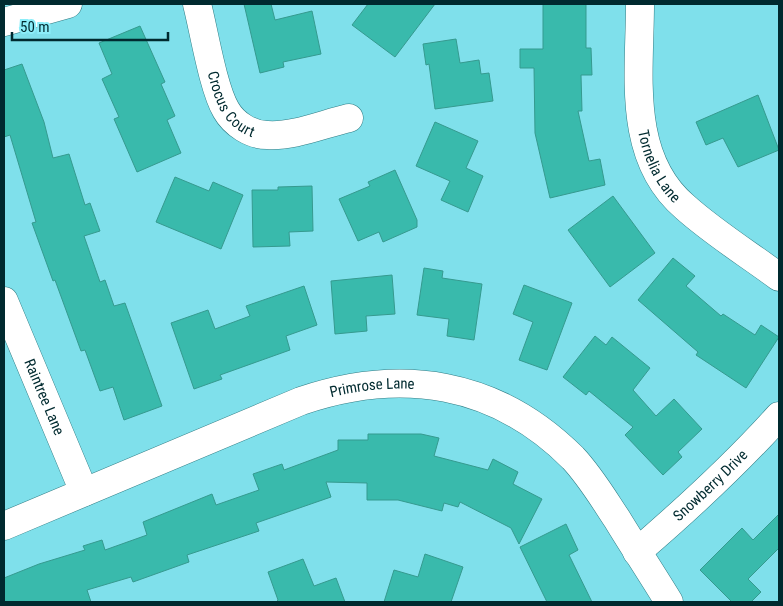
<svg xmlns="http://www.w3.org/2000/svg" width="783" height="606" viewBox="0 0 783 606" font-family="'Roboto Condensed',sans-serif">
<style>
.building{fill:#39baac;stroke:#359a8f}
.lines{fill:none;stroke-linecap:round;stroke-linejoin:round}
.minor-casing{stroke:#2f7c84;stroke-width:29}
.minor{stroke:#fff;stroke-width:28}
.labels{text-anchor:middle;stroke-width:4;stroke-linejoin:round;paint-order:stroke}
.street-label{font-size:15px;fill:#002a2f;stroke:#8ceef9}
</style>
<rect width="100%" height="100%" fill="#7fe0eb"/>
<path class="building" d="M244,4h27l4,16 37,-9 9,43 -38,8 1,5 -24,6z
M368,4h67l-40,53 -43,-32z
M543,4h43v44h5l1,27h-11l1,36h-4l11,50 11,-2 5,26 -55,13 -15,-65 -1,-65h-14v-19h23z
M140,26l25,56 -4,2 14,32 -8,4 14,33 -44,19 -23,-53 5,-2 -17,-38 10,-5 -13,-31z
M456,39l4,24 19,-3 2,14 8,-1 4,28 -58,8 -6,-45 -3,1 -3,-21z
M22,64l22,58 9,36 16,-4 16,51 5,-2 10,28 -16,5 16,46 5,-2 9,26 11,-3 37,103 -38,14 -11,-33 -13,4 -15,-41 -4,1 -26,-71 -2,1 -21,-58 4,-1 -26,-87 -6,2v-67z
M758,95l21,55 -41,17 -15,-29 -17,7 -10,-23z
M435,122l43,19 -12,27 17,8 -15,36 -27,-12 9,-19 -34,-15z
M395,170l22,50v7l-34,15 -4,-10 -21,9 -19,-42 31,-13 -2,-4z
M175,177l34,14 4,-9 30,13 -22,54 -65,-27z
M312,186l1,45 -24,1 1,14 -37,1 -1,-57h26v-3z
M613,196l42,57 -45,34 -42,-57z
M673,258l22,18 -9,10 35,30 2,-2 32,21 6,-10 18,12 -33,51 -50,-33 2,-3 -60,-52z
M424,268l19,3 -1,7 40,6 -8,56 -27,-4 2,-17 -32,-4z
M392,275l3,39 -29,2 1,15 -32,3 -4,-53z
M524,285l48,18 -25,67 -28,-10 14,-38 -20,-8z
M304,286l13,39 -31,11 4,14 -70,25 2,4 -28,10 -23,-66 37,-13 7,19 35,-13 -4,-10z
M595,336l11,9 6,-8 38,31 -17,22 23,26 18,-17 28,30 -24,23 4,5 -19,18 -38,-40 8,-8 -44,-36 -3,4 -23,-18z
M368,434h53l18,4 -5,18 54,14 5,-11 25,13 -5,12 29,15 -23,45 -8,-16 -51,-26 -2,5 -14,-4 -2,8 -44,-11h-31v-17l-41,-1 5,15 -75,26 3,8 -72,24 2,7 -56,20 -2,-5 -44,13 4,12h-87v-24l35,-14 46,-14 -2,-4 19,-6 3,10 42,-15 -4,-13 69,-28 4,11 43,-15 -6,-16 29,-10 2,6 54,-20v-10h30z
M779,514v34l-31,31 13,13 -10,10h-19l-32,-32 42,-42 11,12z
M566,524l12,26 -9,5 23,47h-45l-27,-55z
M425,554l38,13 -12,35h-67l10,-32 24,7z
M303,559l11,27 22,-8 9,24h-69l2,-2 -10,-28z"/>
<g class="lines">
<defs>
<g id="minor">
<path id="s1" d="M197,4c7,27 16,84 29,106 8,14 25,25 41,25 26,2 56,-11 82,-17"/>
<path id="s2" d="M640,4c0,69 -14,153 45,203 29,26 63,47 94,70"/>
<path d="M4,22l64,-18"/>
<path id="s3" d="M4,301l80,191"/>
<path id="s4" d="M4,526l297,-125c100,-34 195,-20 272,57 17,18 30,40 44,61 17,28 35,55 52,83"/>
<path id="s5" d="M637,552c50,-43 98,-87 142,-136"/>
</g>
</defs>
<use href="#minor" class="minor-casing"/>
<use href="#minor" class="minor"/>
</g>
<g class="labels">
<g class="street-label">
<text dy="5" stroke="none"><textPath href="#s1" startOffset="108">Crocus Court</textPath></text>
<text dy="5" stroke="none"><textPath href="#s2" startOffset="166">Tornelia Lane</textPath></text>
<text dy="5" stroke="none"><textPath href="#s4" startOffset="395">Primrose Lane</textPath></text>
<text dy="5" stroke="none"><textPath href="#s3" startOffset="104">Raintree Lane</textPath></text>
<text dy="5" stroke="none"><textPath href="#s5" startOffset="99">Snowberry Drive</textPath></text>
</g>
</g>
<rect width="783" height="606" fill="none" stroke="#002a2f" stroke-width="10"/>
<path d="M12 32v8h156v-8" fill="none" stroke="#002a2f" stroke-width="2.5"/>
<text x="20" y="32" font-size="15" fill="#002a2f" stroke="#8ceef9" stroke-width="4" paint-order="stroke">50 m</text>
</svg>
